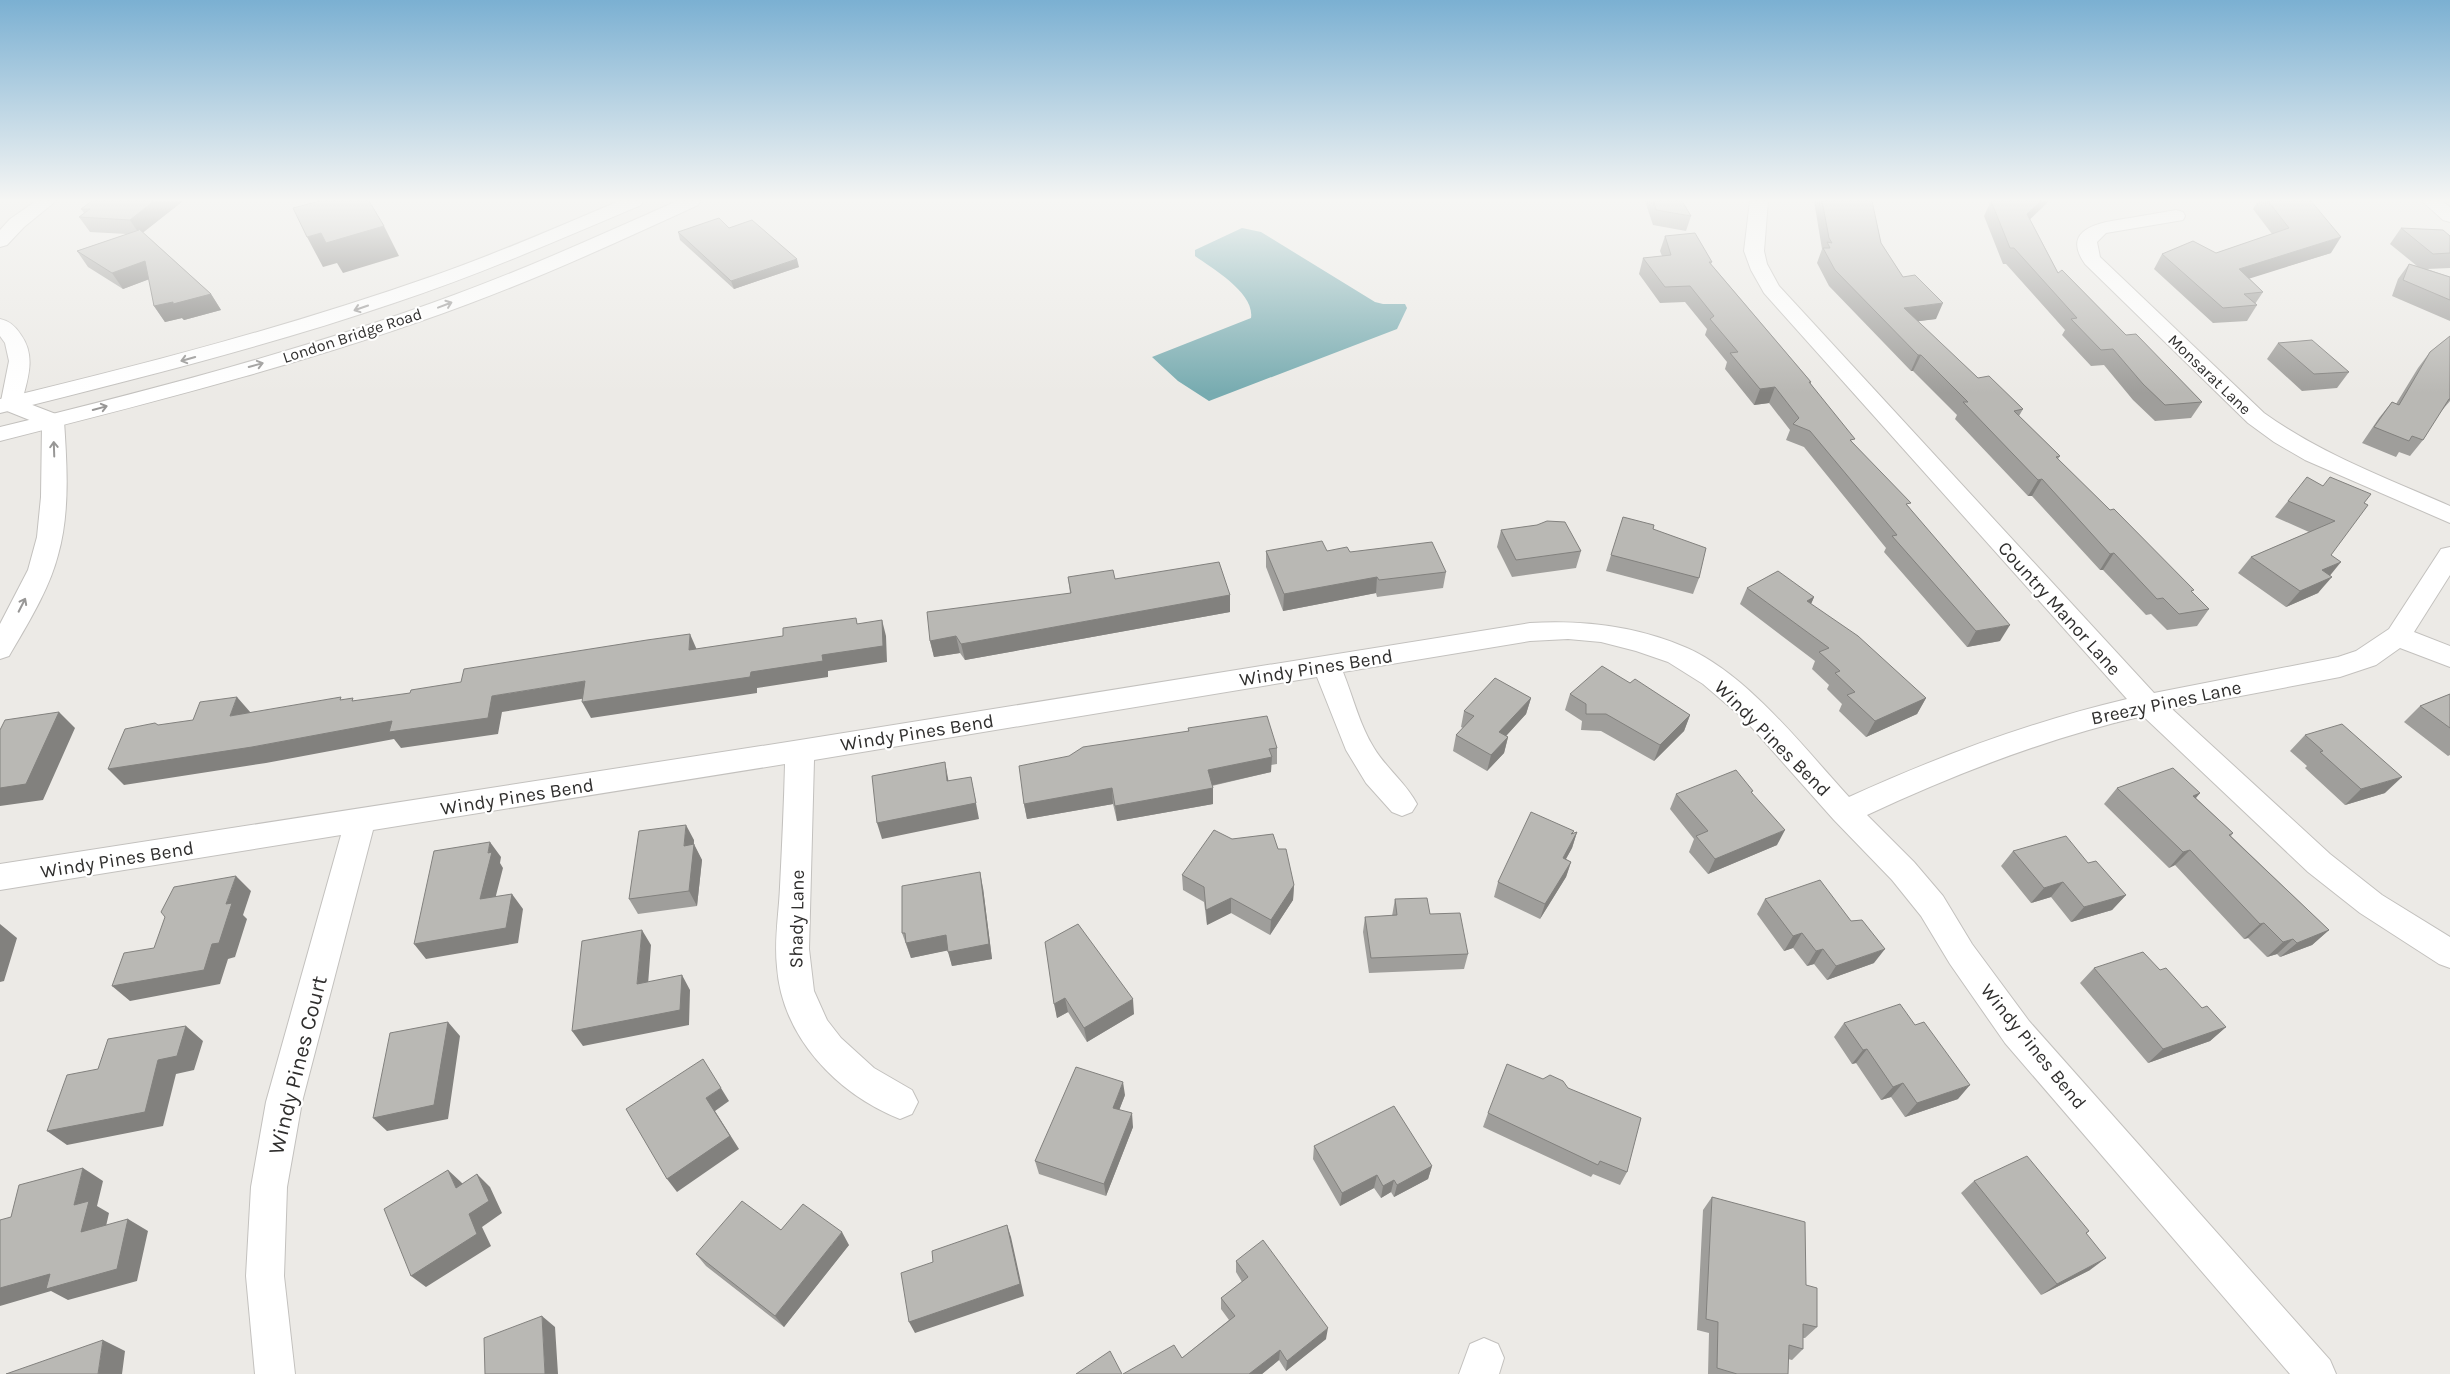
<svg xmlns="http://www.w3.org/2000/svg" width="2450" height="1374" viewBox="0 0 2450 1374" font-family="Karla,sans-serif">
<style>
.water{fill:#77abb0}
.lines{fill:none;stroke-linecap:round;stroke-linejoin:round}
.minor-casing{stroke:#c3c1be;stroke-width:2}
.major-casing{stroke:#c3c1be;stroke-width:2}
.minor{fill:#fff;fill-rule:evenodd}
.major{fill:#fff;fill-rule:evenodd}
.wall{fill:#9f9e9b}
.shaded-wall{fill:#82817e}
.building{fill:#b9b8b4;stroke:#82817e}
.oneway{stroke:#989796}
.labels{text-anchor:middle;stroke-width:4.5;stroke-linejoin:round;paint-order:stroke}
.far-street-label{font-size:16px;fill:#302f2e;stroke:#fff}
.street-label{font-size:19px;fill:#302f2e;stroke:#fff}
.near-street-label{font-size:22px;fill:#302f2e;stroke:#fff}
</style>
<rect width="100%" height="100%" fill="#eceae6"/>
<path class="water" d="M1242,228l19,4 114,70 8,2h22l2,4 -10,21 -188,72 -31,-20 -26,-24 99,-39c4,-25 -38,-49 -56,-62v-6z"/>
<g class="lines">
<defs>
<path id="minor" d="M36,201h20l-32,26 -17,18 -7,2v-17l10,-11z
M1750,201h18l-4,50 3,13 12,22 375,407 184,-36 18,-6 33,-22 52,-80 9,-2v28l-36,57 36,14v21l-50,-19 -24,17 -36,12 -168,32 158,145 52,41 68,42v31l-11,-4 -79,-51 -52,-41 -165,-156c-96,22 -186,57 -276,99l47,47 29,34 29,48 57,77 301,339 6,14h-46l-285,-331 -55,-79 -29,-48 -29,-36 -58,-60 -89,-100 -42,-36 -35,-22 -32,-11 -35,-9 -33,-3 -38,2 -187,31c10,25 17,54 31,76 12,20 32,35 43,56l-5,8 -10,4 -10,-4 -26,-29 -20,-33 -29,-73 -503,83 -5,189 5,42 13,29 14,18 33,30 38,22 6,12 -6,12 -12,5c-63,-25 -118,-82 -123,-152 -3,-27 2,-54 3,-80 2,-41 4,-82 5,-123l-412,66 -71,272 -15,85 -3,89 11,98h-40l-9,-98 5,-89 15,-85 75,-267 -341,55v-26l800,-124 730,-117c53,-3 107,3 157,25 61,27 117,100 162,149 90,-41 181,-75 278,-98l-363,-406 -13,-23 -7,-19z
M2422,201h20l8,6v15l-7,-2z
M2176,210l7,2 2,4 -2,4 -77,13 -9,9 3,15 164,156c57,41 122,65 186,93v17l-145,-63 -31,-18 -26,-19 -163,-159c-26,-37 19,-42 45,-46 15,-3 31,-5 46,-8z
M0,319c10,2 16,8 21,16 15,21 7,43 1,66l39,15 3,5c3,44 6,92 -6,134 -9,35 -31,70 -49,101l-9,3v-35l28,-54 9,-33 4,-40 1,-72 -40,-16 -2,-3 9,-45 -4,-18 -5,-7z
M1484,1338l14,6 6,14 -5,16h-40l11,-30z"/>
<path id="major" d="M619,201h24l-2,4c-82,35 -163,70 -247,98 -129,44 -262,77 -394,110v-14c146,-35 291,-73 433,-123 63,-22 125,-49 186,-75z
M677,201h23l-2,4c-76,35 -152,70 -230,99 -152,57 -311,97 -468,137v-14c153,-38 306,-77 454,-132 76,-28 149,-61 223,-94z"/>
</defs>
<use href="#minor" class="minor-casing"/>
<use href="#major" class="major-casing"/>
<use href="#minor" class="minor"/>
<use href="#major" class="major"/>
</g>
<path class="wall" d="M183,201l-40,31 68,62 10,16 -37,10 -2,-2 -17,4 -11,-16 -5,-27 -26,10 -35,-22 -11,-16 50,-17 -37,-2 -11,-15 5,-4 -3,-4z
M1645,201h37l9,15 -5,15 -33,-6z
M1814,201h58l9,42 22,34 33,42 -18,2 60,57 45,31 -4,7 41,40 -2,3 151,150 -12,17 -30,4 -16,-16 -5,1 -43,-45h-3l-68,-74h-4l-73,-77 2,-4 -44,-44h-2l-82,-85 -12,-23 5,-14z
M1991,201l39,18 28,54 68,62 76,67 -11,16 -36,3 -22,-21 -29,-35 -13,1 -29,-31 3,-5 -59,-66h-3l-19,-48z
M2258,201h53l20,52 -82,25 14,14 -8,12 2,1 -10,16 -34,2 -59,-54 8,-15 54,-1 56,-19 -19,-25z
M729,228l70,39 -65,22 -54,-49 -2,-8z
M2401,228l49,8v32l-23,1 23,8v44l-58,-25 6,-17 11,-15 8,2 -27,-22z
M1665,236l47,26 -1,2 100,118v2l42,59 56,64 91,134 -33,6 -83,-95 2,-4 -82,-101 -18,-7 4,-10 -21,-27 -15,2 -29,-36 2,-7 -22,-27 2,-6 -22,-27 -25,1 -21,-29 4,-16 19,-2 -2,-5z
M2450,336v65l-12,14 -15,25 -13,16 -11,-4 -3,5 -34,-14 17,-25 13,-16 4,2 22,-36 12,-16z
M2278,343l71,29 -12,16 -35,3 -35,-32z
M2323,486l41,17 -33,52 -1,20 -12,18 -32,14 -48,-34 13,-16 58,-25 -34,-15 13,-16z
M1653,529l46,49 -6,16 -87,-23 5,-16z
M1501,530l80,21 -5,17 -64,9 -15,-30z
M1266,551h61l23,1 96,20 -3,16 -66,9 -1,-4 -93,18 -17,-44z
M1068,577l47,2 115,16v17l-265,48 -5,-7 -26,4 -4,-16 140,-48z
M1747,588l67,9 -3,7 115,94 -9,16 -51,23 -27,-26 3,-7 -15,-15 2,-4 -17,-16 3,-8 -75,-57z
M1630,683l60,32 -6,16 -30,30 -53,-30 -20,-1 1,-9 -17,-11 5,-16z
M2450,694v61l-2,1 -44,-34 16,-16z
M1531,698l-5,16 -20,22 2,1 -4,16 -17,18 -34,-20 3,-16 7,-7 -2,-1 3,-16z
M1188,728l89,20v16l-6,1v7l-59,14 1,18 -96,17 -4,-17 -86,15 -3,-15 164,-73z
M2305,735l80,58 -40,12 -40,-37 2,-2 -17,-15z
M2117,788l83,5 -4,5 37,35 -2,3 98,94 -17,15 -32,12 -3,-3 -10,3 -19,-19 -4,1 -69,-74 -6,3 -65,-64z
M1752,793l25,52 -69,29 -19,-22 5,-13 -24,-30 6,-15z
M1577,832l-5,16 -6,11 5,3 -5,15 -26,42 -46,-22 4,-15 75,-49z
M1232,839l46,10 16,36 -1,15 -23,35 -39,-22 -24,12 -3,-23 -21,-12 -1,-15z
M694,840v5l8,15 -5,46 -59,8 -9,-15z
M2013,851l113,44 -14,15 -41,12 -20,-25 -20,6 -30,-37z
M983,888l9,71 -40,7 -4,-16 -37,8 -9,-25z
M1395,899l35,15 38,40 -4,15 -95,4 -6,-41 2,-15 27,-1z
M1765,899l109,64 -47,17 -13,-16 -7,2 -14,-18 -9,3 -27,-37z
M1045,942l89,72 -47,28 -19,-30 -11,6z
M2094,968l66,2 42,38 24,19 -16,14 -62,22 -68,-80z
M1844,1023l114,76 -53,18 -14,-20 -10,3 -25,-37 -4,1 -18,-27z
M1568,1088l59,84 -7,13 -27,-11 -2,3 -108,-50 5,-14z
M1125,1095l-6,15 14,17 -27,69 -67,-22 -4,-13z
M1314,1146l118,20 -4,13 -34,18 -3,-5 -10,6 -7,-10 -34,18 -27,-47z
M1974,1181l115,50 -3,3 4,36 -49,25 -80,-102z
M1712,1197l94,88 11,42 -12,11h-2v11l-11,11 -4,-1v15h-80l1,-41 -12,-3 6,-120z
M849,1245l-65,82 -78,-61 -10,-12z
M1236,1261l90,78 -40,32 -7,-11 -17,14h-139l59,-16 47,-38 -8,-11v-11l21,-16 -6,-10z"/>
<path class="shaded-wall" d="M154,201h29l-43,34 -10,-15z
M2041,201h8l-29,28 7,-15z
M384,226l15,30 -56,17 -6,-10 -14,4 -16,-30 14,-4z
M2341,237l-10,16 -102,32 10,-16z
M797,259l2,8 -65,22 -3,-8z
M145,261l10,16 -32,12 -11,-16z
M211,294l10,16 -37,10 -2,-2 -17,4 -11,-16z
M1943,303l-7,16 -39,5 7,-16z
M1918,355h3l-8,16h-2z
M1775,387l-6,16 -15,2 6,-16z
M2042,479l-10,17h-4l10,-16z
M2114,553l-11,17h-3l10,-16z
M2341,562l-13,16 -6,-8z
M1377,577l-1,16 -93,18 1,-17z
M2332,577l-14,16 -32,14 14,-16z
M1230,595v17l-265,48 -4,-16z
M1814,597l-7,16v-12z
M882,620l4,16 1,26 -59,9v6l-71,11v5l-166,25 -9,-16 240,-47z
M2010,625l-10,16 -33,6 9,-16z
M690,634l7,16h-8z
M956,636l4,17 -26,4 -4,-16z
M585,681l8,16 -91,15 -4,22 -97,14 -7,-9 -128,24 -142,22 -16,-16 384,-73z
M237,697l14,16 -21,3z
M1531,698l-5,16 -31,34 4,-16z
M1926,698l-9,16 -51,23 9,-16z
M59,712l16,16 -32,72 -43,6v-18z
M1690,715l-6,16 -30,30 6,-16z
M1508,737l-4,16 -17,18 4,-16z
M1272,757l-1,15 -62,14 -1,-16z
M945,762l3,16 3,19 -4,-16z
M971,777l8,42 -97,20 -5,-16z
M2402,777l-17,16 -40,12 16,-16z
M1112,788l1,16 -86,15 -3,-15z
M1213,788v16l-96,17 -2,-15z
M2200,793l-14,16 7,-13z
M686,825l8,15 -2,21 -8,-15z
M1785,830l-8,15 -69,29 7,-15z
M1577,832l-5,16 -14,25 5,-15z
M490,842l11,15 -1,6 3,5 -12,47 -11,-16z
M694,844l8,16 -5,46 -8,-15z
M2190,850l-15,15 -6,3 14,-16z
M1571,862l-5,15 -26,42 5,-15z
M980,872l3,16 9,71 -40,7 -4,-14z
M236,876l15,15 -8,24 4,4 -12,38 -7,2 -8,25 -90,17 -18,-15 100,-42z
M2063,882l-12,15 -20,6 13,-15z
M1294,885l-1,15 -23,35 1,-15z
M512,894l11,15 -5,34 -92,16 -12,-15z
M2126,895l-14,15 -41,12 13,-15z
M1231,898v15l-24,12 -1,-15z
M2264,923l-16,15 -4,1 16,-15z
M0,924l17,14 -13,43 -4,1z
M642,930l9,15 -4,53 -10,-14z
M2329,930l-17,15 -32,12 17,-14z
M1802,933l-9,15 -9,3 9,-15z
M946,935l4,15 -39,8 -5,-15z
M2293,939l-16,15 -10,3 16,-15z
M1823,949l-9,15 -7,2 9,-15z
M1885,949l-11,14 -47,17 9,-14z
M682,975l8,15 -1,35 -106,21 -11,-15z
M1065,998l3,14 -11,6 -3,-14z
M1133,999l1,15 -47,28 -3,-14z
M448,1022l12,14 -12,83 -61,12 -14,-13z
M186,1026l17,15 -9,29 -18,4 -13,52 -96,19 -20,-14 111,-71z
M2226,1027l-16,14 -62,22 15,-14z
M1867,1049l-11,14 -4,1 11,-14z
M1123,1082l2,13 -10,26 -2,-13z
M1903,1083l-12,14 -10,3 12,-13z
M1970,1085l-12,14 -53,18 12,-14z
M721,1088l8,13 -14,10 24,38 -62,43 -10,-13 39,-81z
M1132,1113l1,14 -27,69 -2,-12z
M1432,1166l-4,13 -34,18 3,-12z
M83,1168l20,13 -6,25 12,7 -7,31 -21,-12 -7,-27z
M448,1170l14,13 7,17 -13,-12z
M477,1174l13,13 12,26 -20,14 9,19 -65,41 -15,-11z
M1377,1175l-3,13 -34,18 2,-13z
M1394,1180l-3,12 -10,6 2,-12z
M128,1219l20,12 -11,50 -69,19 -17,-9 -51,15v-18z
M1007,1225l4,12 13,59 -109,37 -6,-11z
M842,1232l7,13 -65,82 -9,-11z
M2106,1258l-16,12 -49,25 16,-11z
M542,1316l13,11 3,47h-13z
M1328,1328l-2,11 -40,32 1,-10z
M103,1340l22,11 -3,23h-24z
M1280,1350l-1,10 -17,14h-13z"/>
<path class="building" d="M92,201h62l-24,19 -51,-3 11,-8h-9z
M320,201h49l15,25 -58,17 -5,-10 -14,4 -14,-29z
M1654,201h28l9,15 -35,-6z
M1822,201h50l9,42 22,34 12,-2 28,28 -39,5 74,70 11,-2 34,33 -9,2 46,45 -4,1 54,53 4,-1 80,81 -3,1 18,18 -30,5 -16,-16 -6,1 -43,-46 -4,1 -68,-75 -4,1 -75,-78h5l-47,-47h-3l-83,-85 -12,-22h7l-3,-6 5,1 -3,-5z
M1991,201h50l-14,13 31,59 4,-3 64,65 10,-1 66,68 -37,3 -22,-21 -30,-35 -12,1 -30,-31 6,-1 -63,-70h-4z
M2268,201h43l30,36 -102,32 24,23 -19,2 13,11 -34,3 -61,-54 31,-13 23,12 73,-25z
M719,218l10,10 23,-8 45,39 -66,22 -53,-49z
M138,228l73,66 -38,10v-2l-19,4 -9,-45 -33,12 -35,-22 62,-21z
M2401,228l42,2 7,6v17l-17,1z
M1695,233l17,29h-3l102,120h-2l46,57 -5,1 61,63 -5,1 104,121 -34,6 -84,-95 5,-1 -87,-104 -17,-7 6,-6 -24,-31 -15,2 -30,-36 8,-1 -28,-33 4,-3 -24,-30 -25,1 -22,-29 28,-3 -6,-19z
M2409,264l41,13v23l-47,-20z
M2450,336v63h-1l-26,41 -11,-4 -3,5 -35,-14 18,-25 7,3 31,-53z
M2312,340l37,32 -35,2 -36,-31z
M2307,477l16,9 7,-9 41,17 -7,9 4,2 -37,50 10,7 -19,8 10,7 -32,14 -49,-34 84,-36 -47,-20z
M1623,517l31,8 -1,4 53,19 -7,30 -88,-23z
M1547,521l18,1 16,29 -65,9 -15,-30 36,-5z
M1322,541l5,10 20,-4 3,5 82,-10 14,30 -67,8 -2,-3 -93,17 -18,-43z
M1219,562l11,33 -269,49 -5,-8 -26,5 -3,-29 144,-19 -3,-16 45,-7 2,9z
M1778,571l36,26 -7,4 51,35 68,62 -51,23 -28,-26 8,-3 -20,-19 5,-2 -21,-19 10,-4 -82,-60z
M856,618l1,6 25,-4 1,26 -61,9 1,6 -72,11 -1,5 -168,25 3,-21 -93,15 -4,22 -99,14 3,-11 -140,26 -144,22 17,-40 30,-6 3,2 35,-5 7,-18 37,-5 -7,19 111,-19 -1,3 13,-2 -1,3 58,-8 1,-3 50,-8 3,-13 183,-29 43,-6 -1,16 94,-14v-8z
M1602,666l28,17 5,-4 55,36 -30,30 -54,-31h-20v-10l-16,-10z
M1495,678l36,20 -32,34 9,5 -17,18 -35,-20 18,-19 -10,-5z
M2450,694v34l-30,-22z
M59,712l-33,72 -26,4v-58l5,-10z
M1267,716l10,32 -8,1 3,8 -64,13 5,18 -98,18 -3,-18 -88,16 -5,-38 50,-10 14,-9 106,-16 -1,-3z
M2342,724l60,53 -41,12 -41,-37 3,-1 -18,-16z
M945,762l2,19 24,-4 5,26 -99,20 -5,-47z
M2173,768l27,25 -7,3 40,37 -4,2 100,95 -32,13 -4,-4 -10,3 -19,-19 -4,1 -70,-74 -7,2 -66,-64z
M1736,770l17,21 -2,1 34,38 -70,29 -19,-23 12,-5 -32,-37z
M1531,812l43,19 -3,3 6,-2 -14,26 8,4 -26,42 -47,-22z
M686,825l-2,21 10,-2 -5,47 -60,8 10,-68z
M1214,830l18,9 41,-5 5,15h8l8,36 -23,35 -40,-22 -25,12 -2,-23 -22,-12z
M2066,836l22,27 8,-2 30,34 -42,12 -21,-25 -19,6 -31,-37z
M490,842l-2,11 4,-1 -12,47 32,-5 -6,34 -92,16 20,-93z
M980,872l9,72 -41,8 -2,-17 -40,8 -1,-10h-3v-47z
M236,876l-10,28 6,-1 -13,40 -7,1 -8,26 -92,16 12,-33 30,-5 11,-31 -4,-5 13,-25z
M1820,880l31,41 11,-1 23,29 -49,17 -13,-17 -7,2 -14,-18 -9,3 -28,-37z
M1427,898l3,16 30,-1 8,41 -97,4 -6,-41 32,-2 -2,-16z
M1078,924l55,75 -49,29 -19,-30 -11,6 -9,-62z
M642,930l-5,54 45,-9 -2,35 -108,21 10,-90z
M2143,952l17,18 6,-2 36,40 5,-2 19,21 -63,22 -69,-81z
M1900,1004l15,21 9,-3 46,63 -53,18 -14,-20 -10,4 -26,-38 -4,1 -19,-27z
M448,1022l-14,83 -61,13 17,-85z
M186,1026l-9,30 -19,4 -13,52 -98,19 20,-56 31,-6 10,-30z
M703,1059l18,29 -15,10 24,38 -63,43 -41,-70z
M1507,1064l36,15 7,-4 13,6 5,7 73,30 -14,54 -27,-11 -2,4 -110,-52z
M1076,1067l47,15 -10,26 19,5 -28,71 -69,-23z
M1394,1106l38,60 -35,19 -3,-5 -11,6 -6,-11 -35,18 -28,-47z
M2027,1156l62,75 -3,2 20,25 -49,26 -83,-103z
M83,1168l-9,37 15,-4 -8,31 47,-13 -11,50 -71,20 4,-15 -50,14v-68l11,-3 8,-32z
M448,1170l8,18 21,-14 12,27 -20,13 8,20 -66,42 -27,-67z
M1712,1197l93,25 1,63 11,3v39l-14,-3v25l-14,-4 -1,29h-51l-20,-6 1,-46 -12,-3z
M742,1201l39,29 22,-26 39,28 -67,84 -79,-62z
M1007,1225l13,59 -111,38 -8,-49 32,-11 -1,-11z
M1263,1240l65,88 -41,33 -7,-11 -31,24h-126l51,-29 8,13 53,-42 -14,-18 27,-21 -12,-16z
M542,1316l3,58h-60l-1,-36z
M103,1340l-5,34h-92z
M1110,1351l12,23h-46z"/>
<defs><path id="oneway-shaft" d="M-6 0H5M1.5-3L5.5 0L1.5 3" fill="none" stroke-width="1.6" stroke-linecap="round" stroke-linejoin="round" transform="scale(1.25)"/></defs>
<g class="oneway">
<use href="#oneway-shaft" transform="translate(445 305) rotate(-21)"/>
<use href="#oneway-shaft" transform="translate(361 308) rotate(161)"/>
<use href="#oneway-shaft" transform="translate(188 359) rotate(164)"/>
<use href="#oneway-shaft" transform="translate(256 365) rotate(-15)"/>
<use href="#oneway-shaft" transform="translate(100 408) rotate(-15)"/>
<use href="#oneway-shaft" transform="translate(54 449) rotate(-92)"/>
<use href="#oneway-shaft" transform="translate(22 605) rotate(-63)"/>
</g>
<linearGradient id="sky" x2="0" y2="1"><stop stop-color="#7bb0d2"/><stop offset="0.51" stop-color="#f6f6f4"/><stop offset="1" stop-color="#f6f6f4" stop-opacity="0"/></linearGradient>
<rect width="2450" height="393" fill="url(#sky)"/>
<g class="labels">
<g class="far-street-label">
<text transform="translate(352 335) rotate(-18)" y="6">London Bridge Road</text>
<text transform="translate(2210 374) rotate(44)" y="6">Monsarat Lane</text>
</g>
<g class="street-label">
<text transform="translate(2060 608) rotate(48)" y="7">Country Manor Lane</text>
<text transform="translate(1316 667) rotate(-9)" y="7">Windy Pines Bend</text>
<text transform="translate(2166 702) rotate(-12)" y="7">Breezy Pines Lane</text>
<text transform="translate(917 732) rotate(-9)" y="7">Windy Pines Bend</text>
<text transform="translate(1773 738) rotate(45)" y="7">Windy Pines Bend</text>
<text transform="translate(517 796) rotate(-9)" y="7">Windy Pines Bend</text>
<text transform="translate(117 859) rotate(-9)" y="7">Windy Pines Bend</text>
<text transform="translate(796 919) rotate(-89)" y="7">Shady Lane</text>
<text transform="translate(2034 1046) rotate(51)" y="7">Windy Pines Bend</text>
</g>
<g class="near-street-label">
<text transform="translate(297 1065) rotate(-76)" y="8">Windy Pines Court</text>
</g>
</g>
</svg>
